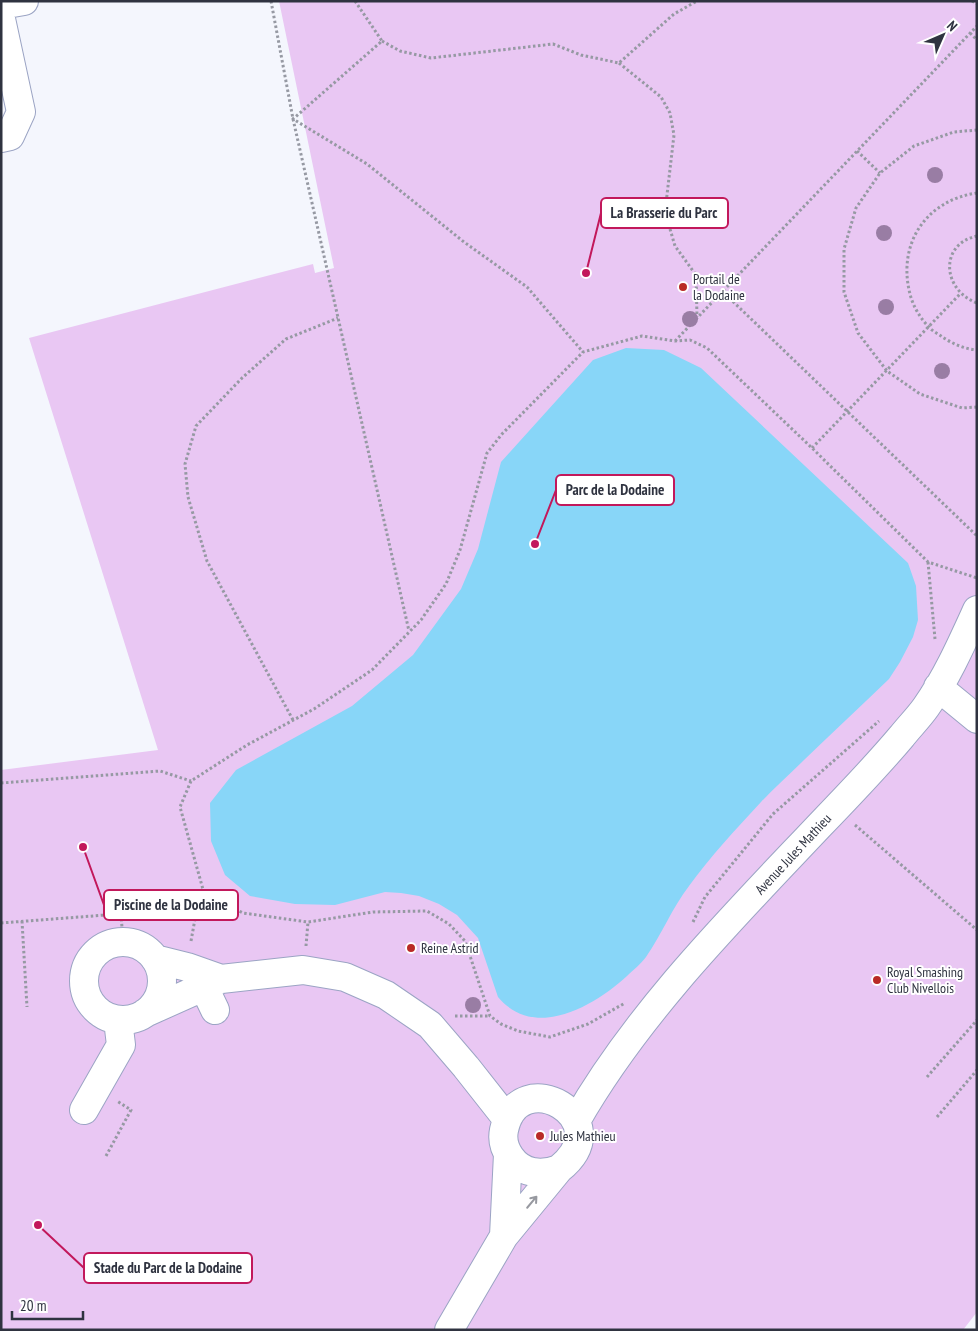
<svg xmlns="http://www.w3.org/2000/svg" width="978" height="1331" viewBox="0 0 978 1331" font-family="'PT Sans Narrow',sans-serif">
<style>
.green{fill:#e9c7f3}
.water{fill:#88d6f8}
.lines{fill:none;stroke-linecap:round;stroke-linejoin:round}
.minor-casing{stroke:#9ba4c4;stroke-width:30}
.path{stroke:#9699a3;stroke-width:3;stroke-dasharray:2.5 2.5;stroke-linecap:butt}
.minor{stroke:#fff;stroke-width:28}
.tree{fill:#997da4}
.oneway{stroke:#9799a0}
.poi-dot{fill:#b92a26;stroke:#fff;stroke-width:2}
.labels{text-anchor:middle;stroke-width:4;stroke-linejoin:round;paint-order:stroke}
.poi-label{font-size:14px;fill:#2f3340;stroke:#fff;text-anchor:start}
.street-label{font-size:14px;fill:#2f3340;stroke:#fff}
.leader{fill:none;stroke:#c2185b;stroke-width:2}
.callout-dot{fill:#c2185b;stroke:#fff;stroke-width:2}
.callout{fill:#fff;stroke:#c2185b;stroke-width:2}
.callout-label{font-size:15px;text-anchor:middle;font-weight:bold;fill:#2f3340}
</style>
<rect width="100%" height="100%" fill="#f4f6fd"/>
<path class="green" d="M279,1h698v1311l-14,18h-962v-560l157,-20 -129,-412 284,-74 2,9 19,-5z"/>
<path class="water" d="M626,348l38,2 37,18 207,195 8,23 2,34 -5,17 -13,25 -11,17c-28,27 -57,54 -85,81 -14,14 -30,28 -43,42 -25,27 -51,55 -72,84 -17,22 -27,48 -43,71 -5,7 -13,13 -19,19 -33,30 -92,65 -129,21l-20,-59 -21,-23 -18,-11 -20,-8 -18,-3 -16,-1 -50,13 -40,-1 -45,-8 -25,-21 -14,-34 -1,-38 26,-33 116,-64 61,-51 48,-66 17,-40 23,-87 92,-102z"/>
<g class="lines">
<defs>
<path id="minor" d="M1,5l23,-4
M1,19l20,93 -11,24 -9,2
M938,687l39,32
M84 981a39 39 0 1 1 78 0a39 39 0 1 1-78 0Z
M155,959l32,8 34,12
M204,987l11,23
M145,1013l76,-34 82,-9 42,7 41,18 44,30 36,42 41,52
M84,1110l37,-65 -3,-25
M576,1121c62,-109 158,-205 244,-296 28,-29 56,-58 82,-89 8,-10 17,-19 24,-29 21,-30 36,-64 51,-97
M504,1236l4,-82
M449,1330l55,-94 55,-67c63,-50 -41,-108 -55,-39 -4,19 11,39 29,42 10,2 18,0 26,-3"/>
</defs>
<use href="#minor" class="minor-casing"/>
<path class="path" d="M271,1l22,118 116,512
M355,1l27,40 -89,78 74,45 97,78 63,45 56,65
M972,1l5,3
M970,33l7,7
M382,41l18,10 31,7 122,-14 28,11 38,8 55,-49 23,-13
M619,63l42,34 9,16 4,22 -9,77 10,34 21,29 1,42
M977,130l-23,2 -40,14 -34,27 -24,35 -12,41v43l14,41 29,38 33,23 42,14 15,-1
M857,151l23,22
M977,193c-51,7 -80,51 -67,101 3,12 10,24 19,33 3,4 8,6 12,9 10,7 23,13 36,14
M977,236c-38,8 -35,54 0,67
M722,291l255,245
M675,341l302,-315
M812,448l148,-154
M928,562l7,77
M293,720l-86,-159 -19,-64 -3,-33 11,-38 46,-48 44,-39 52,-21
M1,783l159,-12 31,10
M855,825l122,105
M204,893l39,20 65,9 65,-10 54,-1 22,13 16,17 25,75 11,8 17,7 32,6 38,-13 37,-21
M121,914l2,27
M22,921l5,86
M693,922l12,-25 68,-83 106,-93
M1,923l196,-15
M191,941l6,-33 7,-15 -24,-86 11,-26 56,-36 67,-36 58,-39 49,-50 25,-36 14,-34 27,-97 15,-19 81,-82 59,-16 33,5 15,-1 17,8 105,100 116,114 49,16
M306,946l2,-24
M455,1016h35
M927,1077l50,-57
M937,1117l40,-47
M106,1156l25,-46 -14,-9"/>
<use href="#minor" class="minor"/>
</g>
<g class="tree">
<circle cx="935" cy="175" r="8"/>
<circle cx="884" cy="233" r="8"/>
<circle cx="886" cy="307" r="8"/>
<circle cx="690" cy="319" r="8"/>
<circle cx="942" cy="371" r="8"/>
<circle cx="473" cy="1005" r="8"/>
</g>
<defs><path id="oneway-shaft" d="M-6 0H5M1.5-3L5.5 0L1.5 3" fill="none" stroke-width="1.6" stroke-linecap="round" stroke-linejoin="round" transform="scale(1.25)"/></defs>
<use class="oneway" href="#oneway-shaft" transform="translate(532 1202) rotate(-50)"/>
<g class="poi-dot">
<circle cx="683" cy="287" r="5"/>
<circle cx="411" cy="948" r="5"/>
<circle cx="877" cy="980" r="5"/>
<circle cx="540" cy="1136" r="5"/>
</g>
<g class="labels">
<g class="poi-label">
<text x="693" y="284">Portail de<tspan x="693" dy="16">la Dodaine</tspan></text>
<text x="421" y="953">Reine Astrid</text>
<text x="887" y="977">Royal Smashing<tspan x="887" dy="16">Club Nivellois</tspan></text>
<text x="550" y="1141">Jules Mathieu</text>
</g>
<g class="street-label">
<text transform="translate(793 854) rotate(-47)" y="5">Avenue Jules Mathieu</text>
</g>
</g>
<path class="leader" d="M586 273L601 213M535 544L556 490M83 847L104 905M38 1225L84 1268"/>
<g class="callout-dot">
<circle cx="586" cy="273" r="5"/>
<circle cx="535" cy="544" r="5"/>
<circle cx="83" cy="847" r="5"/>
<circle cx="38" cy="1225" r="5"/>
</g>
<g class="callout">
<rect x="601" y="198" width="127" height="30" rx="5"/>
<rect x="556" y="475" width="118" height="30" rx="5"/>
<rect x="104" y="890" width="134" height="30" rx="5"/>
<rect x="84" y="1253" width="168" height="30" rx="5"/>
</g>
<g class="callout-label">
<text x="664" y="218">La Brasserie du Parc</text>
<text x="615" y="495">Parc de la Dodaine</text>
<text x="171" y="910">Piscine de la Dodaine</text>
<text x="168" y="1273">Stade du Parc de la Dodaine</text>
</g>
<rect width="978" height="1331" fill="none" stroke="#2f3340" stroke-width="5"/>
<g transform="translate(943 35) rotate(45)" stroke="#ffffff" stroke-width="4" paint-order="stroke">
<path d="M0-4L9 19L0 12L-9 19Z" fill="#2f3340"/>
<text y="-8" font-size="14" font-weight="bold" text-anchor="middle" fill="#2f3340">N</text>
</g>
<path d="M12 1311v8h71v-8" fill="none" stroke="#2f3340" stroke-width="2.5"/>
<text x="20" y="1311" font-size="15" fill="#2f3340" stroke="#ffffff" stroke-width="4" paint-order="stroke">20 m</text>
</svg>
